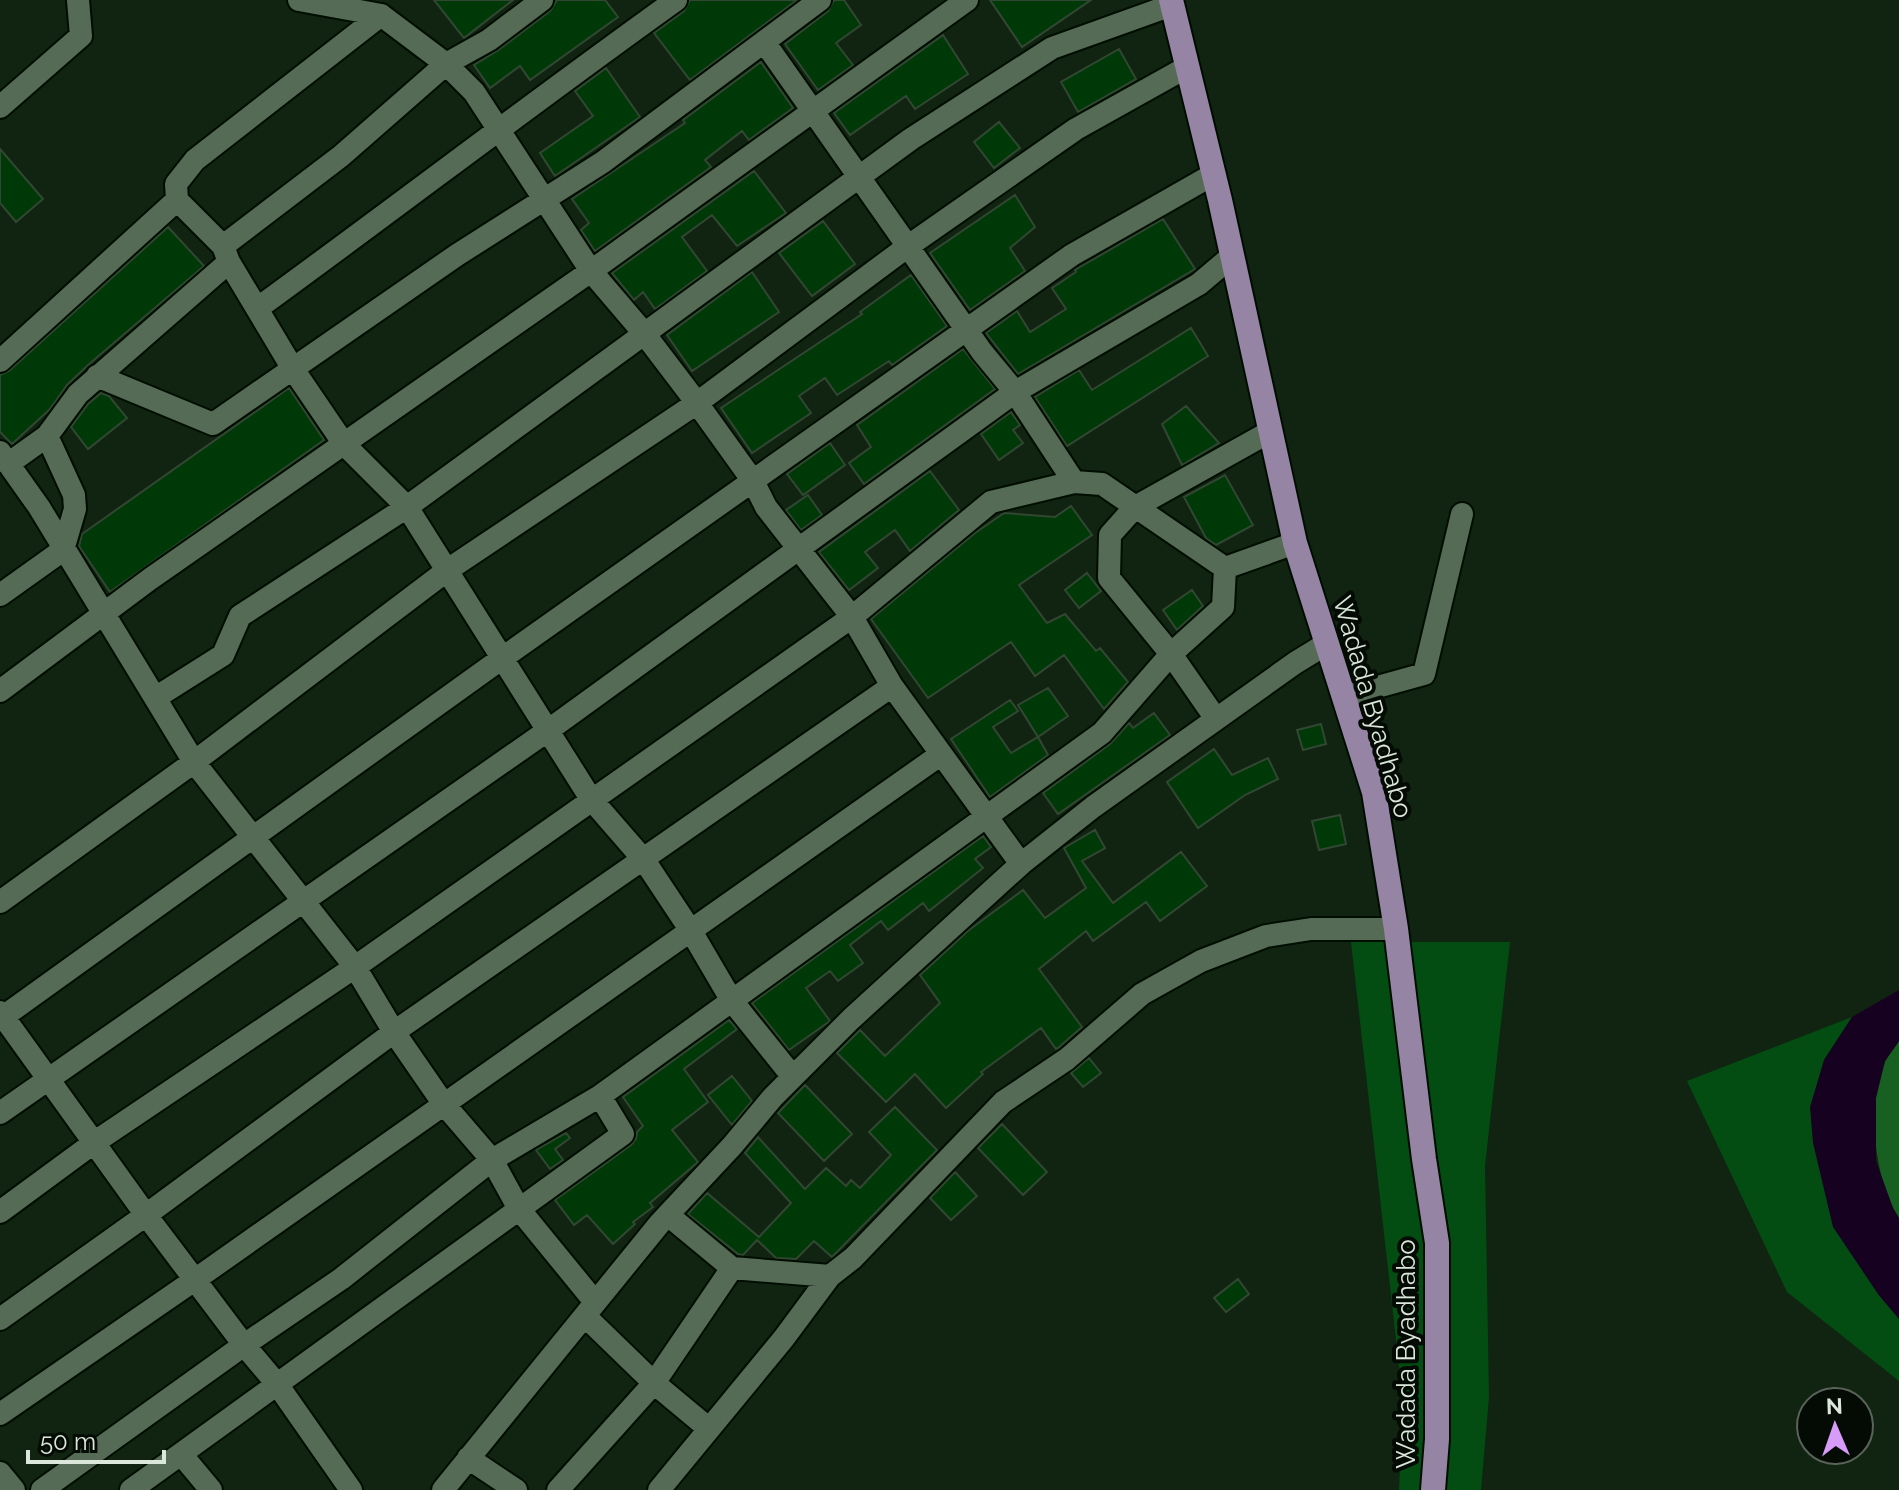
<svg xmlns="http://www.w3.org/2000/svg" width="1899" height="1490" viewBox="0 0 1899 1490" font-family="Raleway,sans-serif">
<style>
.green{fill:#034d12}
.forest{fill:#176021}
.water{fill:#160121}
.building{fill:#003908;stroke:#324732;stroke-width:2}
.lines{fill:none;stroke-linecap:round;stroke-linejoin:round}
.minor-casing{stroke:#000d01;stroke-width:26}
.major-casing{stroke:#000d01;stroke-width:28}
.minor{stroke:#556b55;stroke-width:22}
.major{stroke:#9584a3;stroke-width:24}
.labels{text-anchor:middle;stroke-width:8;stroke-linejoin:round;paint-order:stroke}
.street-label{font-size:26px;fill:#dae7da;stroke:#040b04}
</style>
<rect width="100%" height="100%" fill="#112412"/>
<path class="green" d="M1351,942h159l-25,224 4,231 -8,93h-82l4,-89z
M1852,1017l-28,43 54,234 21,25v62l-112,-89 -100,-211z"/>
<path class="forest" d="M1899,1041v177c-25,-39 -33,-112 -14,-156 3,-7 10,-14 14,-21z"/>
<path class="water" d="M1899,990v51l-14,20 -9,37v63l17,47 6,10v101l-21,-25 -45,-67 -20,-84 -3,-36 14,-47 28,-43z"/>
<path class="building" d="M434,0h79l-49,38z
M557,0h48l13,17 -88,63 -10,-14 -30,22 -16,-23 23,-14 53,-40z
M690,0h107l-107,80 -36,-47 30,-22z
M834,0h10l17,25 -25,18 17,22 -35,25 -33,-46 43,-33z
M990,0h101l-69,47z
M943,35l25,39 -53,35 -9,-13 -56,39 -16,-22z
M1119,49l17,30 -58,33 -17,-30z
M761,62l32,46 -44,32 -7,-9 -37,29 6,7 -116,84 -14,-21 8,-7 -17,-24 113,-76 -2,-3z
M606,68l34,49 -85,59 -15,-23 53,-37 -18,-25z
M999,122l21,26 -26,20 -20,-26z
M0,149l43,50 -27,23 -16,-19z
M754,171l32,42 -49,33 -25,-31 -30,22 25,34 -52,38 -12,-17 -9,8 -22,-27z
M1015,195l20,32 -25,21 15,23 -55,39 -40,-57z
M1163,219l32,50 -177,105 -32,-41 31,-22 13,21 36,-23 -14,-21 24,-16 -1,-2 5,-3z
M823,221l32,43 -43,32 -33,-43z
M168,227l36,39 -116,99 -21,20 -17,24 -38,35 -12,-12v-57l9,-4z
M752,272l27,40 -87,59 -25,-36z
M911,275l36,51 -55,39 -3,-4 -52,34 -12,-17 -26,18 12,17 -59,40 -31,-45 141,-94 -2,-2z
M1191,328l17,28 -141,90 -32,-49 44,-27 13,20z
M963,349l32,40 -131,95 -15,-21 22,-16 -14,-22z
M289,388l35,52 -214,152 -31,-46 3,-12z
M101,393l8,3 18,22 -39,31 -17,-22 17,-23z
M1186,406l33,37 -37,22 -20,-41z
M1011,412l9,13 -7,5 10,13 -24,17 -18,-26z
M830,443l15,22 -42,30 -16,-21z
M930,471l29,39 -49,41 -15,-21 -30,22 13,16 -29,22 -30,-38z
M1225,475l28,50 -37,20 -10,-7 -22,-41z
M808,495l14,20 -21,15 -15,-20z
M1071,506l21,29 -73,50 28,38 18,-9 31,37 4,-3 28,34 -24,27 -40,-54 -29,21 -24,-34 -83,56 -57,-79 104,-86 29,-20 51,4z
M1087,573l14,18 -22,17 -14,-18z
M1192,590l11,16 -26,24 -14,-20z
M1048,688l20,28 -30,21 -20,-32z
M1010,700l8,11 -25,16 18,26 27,-16 10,18 -58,42 -39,-58z
M1154,713l16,22 -112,79 -15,-21 67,-49 19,-21 4,5z
M1321,724l5,20 -23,6 -6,-20z
M1214,749l18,26 36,-17 10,21 -33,16 -47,33 -31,-46z
M1340,815l6,29 -27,6 -7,-29z
M1095,830l10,18 -23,13 31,42 68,-51 26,34 -47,35 -14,-19 -53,39 -7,-10 -47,38 43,58 -24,21 -2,1 -15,-21 -60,44 2,2 -37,34 -31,-34 -29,28 -49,-49 23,-23 25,26 55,-53 -20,-28 49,-45 54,-40 22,28 41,-30 -22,-40z
M983,836l8,11 -16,12 8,9 -54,43 -6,-8 -35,27 -7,-9 -31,24 13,18 -25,18 -8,-10 -24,17 24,33 -41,29 -37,-47z
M729,1020l8,9 -53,40 24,33 -36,28 26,32 -48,41 3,4 -20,15 2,2 -22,20 -26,-29 -13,10 -19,-25 76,-55 5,-6 1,-7 6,-6 -20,-29z
M1089,1058l12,15 -18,14 -12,-14z
M732,1076l20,25 -20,24 -24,-30z
M805,1085l47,49 -28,27 -46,-48z
M895,1107l42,43 -105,107 -18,-16 -18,18 -20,-1 -19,-18 -14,15 -5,-1 -50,-40 19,-21 52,44 32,-34 -46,-50 13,-16 47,52 21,-21 20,18 5,-6 9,8 31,-33 -22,-23z
M1002,1124l45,48 -24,23 -45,-47z
M566,1133l4,5 -15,11 8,11 -13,9 -14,-19z
M955,1172l22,24 -26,24 -21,-22z
M1238,1279l11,15 -23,18 -12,-14z"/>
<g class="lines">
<defs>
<path id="minor" d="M299,0l82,15 65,49 28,28 117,179 52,61 54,71 56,78 13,26 86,110 40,69 129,178
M381,15l-186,145 -19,24 1,16 46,46 6,16 64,107 51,75 63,63 184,292 53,61 47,71 41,70 61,76
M765,43l217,309 33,40 59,90
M0,107l81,-71 -3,-36
M223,246l118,-90 105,-92 43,-24 53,-40
M258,308c140,-102 277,-207 418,-308
M0,361l177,-161
M97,376l116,48 244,-169 146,-93 217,-162
M0,452l39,55 155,255 161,205 39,65 49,71 49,57 27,49 76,93
M8,464l39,-28 31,-42 151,-132
M0,595l63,-45 12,-41 -1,-14 -27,-59
M0,691l150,-112 441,-308 376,-271
M1345,696l79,-22 38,-160
M155,698l68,-43 17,-39 167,-109 504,-368 141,-91 120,-43
M1216,719l-45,-65 -62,-76 1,-43 25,-28 136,-76
M0,902l194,-140 255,-193 248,-166 210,-156 169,-118 111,-62
M0,1012l146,203 98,130 33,39 74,106
M0,1019l501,-360 571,-404 142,-81
M0,1113l550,-384 465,-337 184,-108 33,-28
M0,1212l95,-70 260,-175 497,-350 139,-115 83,-20 28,2 123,84 70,-25
M668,1215l64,53 98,8
M585,1316l69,67 54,45
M0,1319l146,-104 248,-183 498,-346
M0,1414l196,-135 744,-524
M181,1454l30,36
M468,1458l48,32
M0,1473l14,17
M42,1490l202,-145 97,-66 151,-119 108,-64 502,-363 69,-79 52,-47 2,-39
M131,1490l492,-356 -23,-38
M443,1490l217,-267 72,-77 41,-49 78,-78 170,-155 72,-57 202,-144 31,-19
M558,1490l96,-107 78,-115
M659,1490l125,-152 46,-62 23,-18 150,-156 64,-43 75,-65 59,-33 65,-25 45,-7h85"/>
<path id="major" d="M1171,0l49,200 75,343 79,249 22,137 28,230 13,84v196l-4,51"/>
</defs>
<use href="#minor" class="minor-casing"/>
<use href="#major" class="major-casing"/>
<use href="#minor" class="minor"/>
<use href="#major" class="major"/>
</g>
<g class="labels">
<g class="street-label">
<text transform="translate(1373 707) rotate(74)" y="9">Wadada Byadhabo</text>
<text transform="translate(1406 1354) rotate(-90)" y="9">Wadada Byadhabo</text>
</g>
</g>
<g transform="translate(1835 1426) rotate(358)"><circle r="38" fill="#040b04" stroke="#5a635a" stroke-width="2"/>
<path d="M0-6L14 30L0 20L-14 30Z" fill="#d79bf9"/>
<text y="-12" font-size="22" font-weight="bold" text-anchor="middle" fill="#dae7da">N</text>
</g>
<path d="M28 1450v12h136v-12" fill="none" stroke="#dae7da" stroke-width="4"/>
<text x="40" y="1450" font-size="24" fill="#dae7da" stroke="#040b04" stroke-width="6" paint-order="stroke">50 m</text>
</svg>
